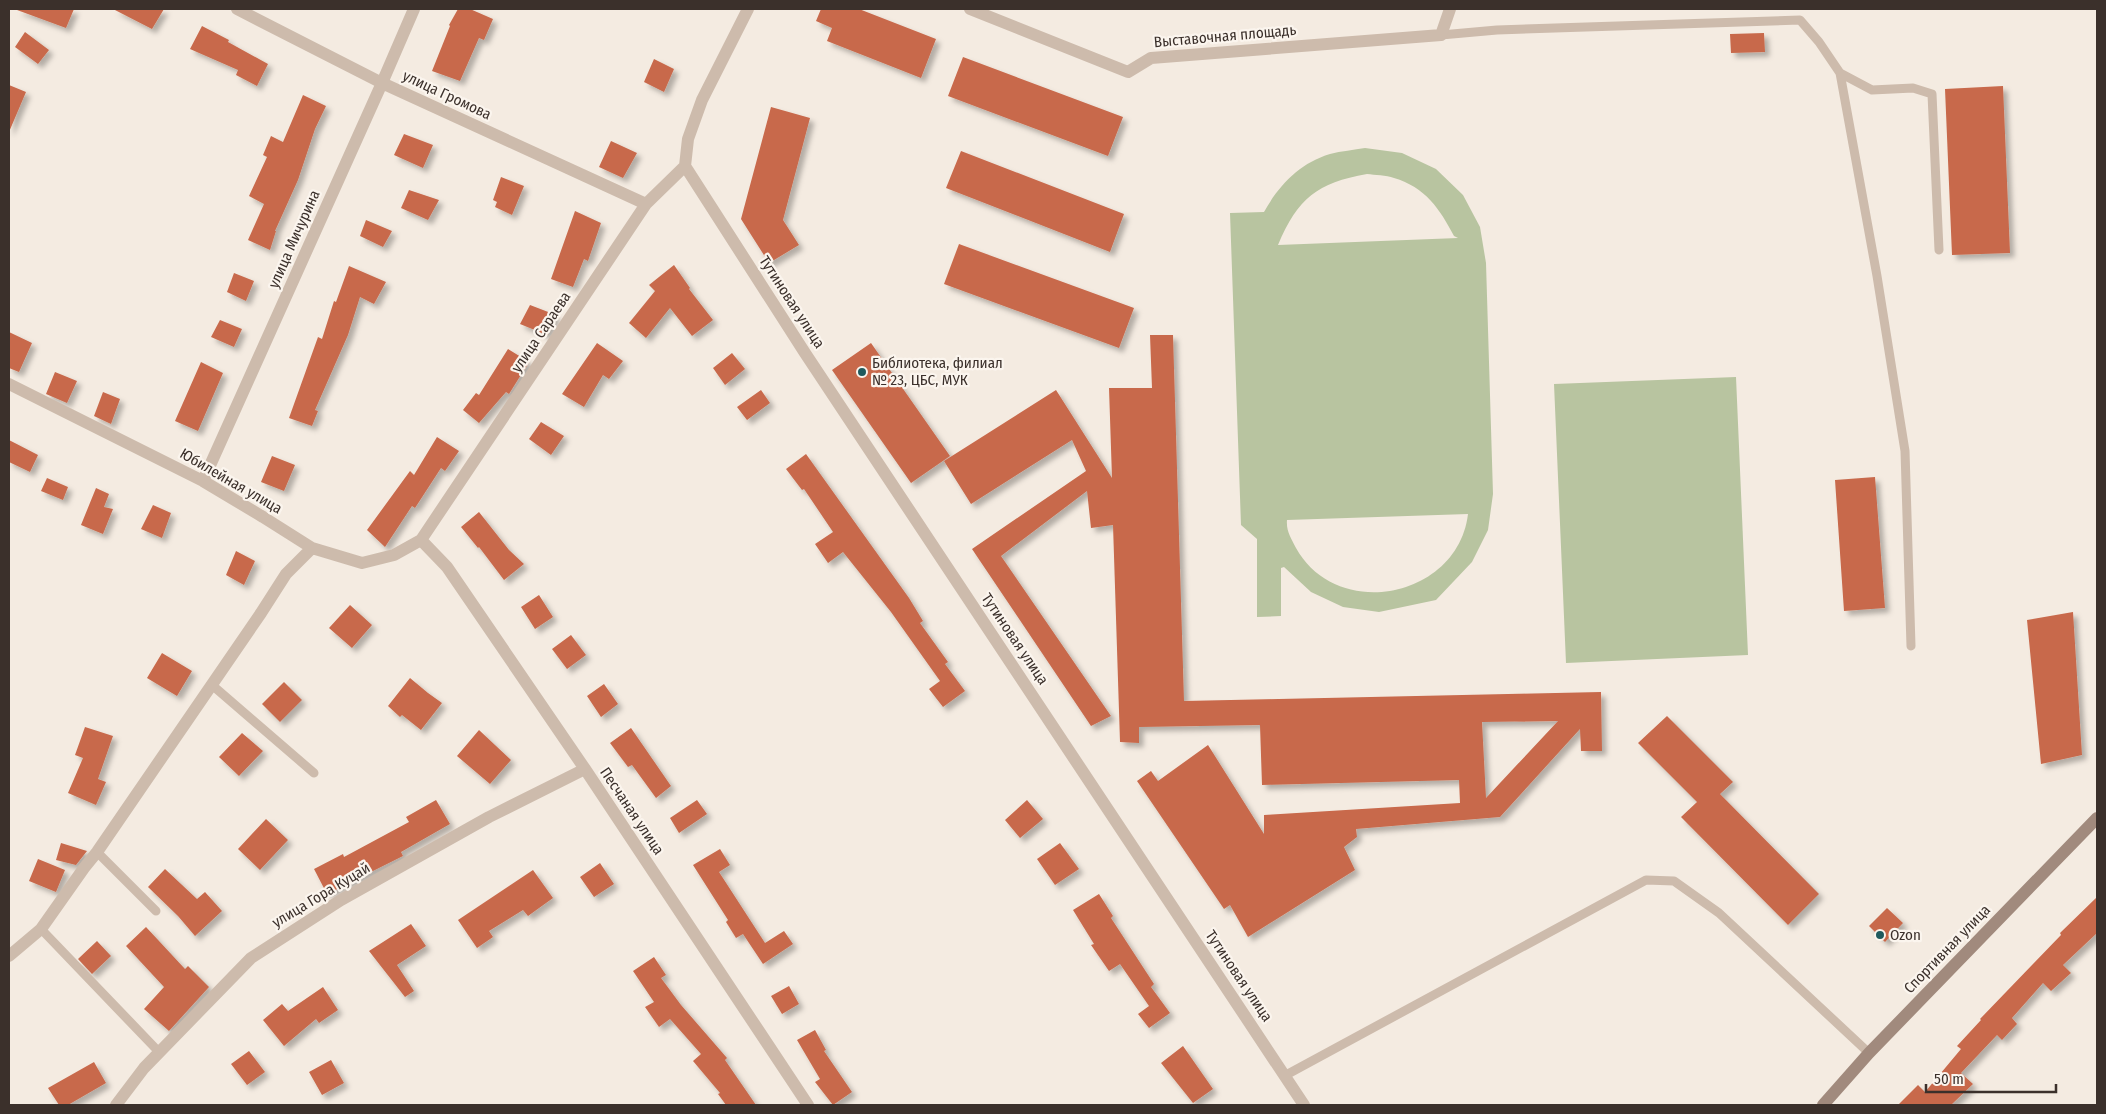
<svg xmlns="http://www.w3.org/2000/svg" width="2106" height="1114" viewBox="0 0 2106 1114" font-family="'Fira Sans Condensed',sans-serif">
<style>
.grass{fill:#b8c4a0;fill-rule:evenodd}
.building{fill:#c8694b;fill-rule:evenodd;filter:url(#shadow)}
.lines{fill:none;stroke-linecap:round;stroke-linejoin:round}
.lane{stroke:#cdbbac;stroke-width:9}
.street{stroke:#cdbbac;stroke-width:12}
.secondary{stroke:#a18a7d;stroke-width:12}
.poi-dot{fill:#1f5a5e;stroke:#fbf5ee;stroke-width:2}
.labels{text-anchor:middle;stroke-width:4.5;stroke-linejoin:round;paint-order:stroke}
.street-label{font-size:15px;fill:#3b302b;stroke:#fbf5ee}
.poi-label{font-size:15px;fill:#3b302b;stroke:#fbf5ee;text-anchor:start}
</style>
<defs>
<filter id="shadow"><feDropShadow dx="4.5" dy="4.5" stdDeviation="2.5" flood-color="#0004"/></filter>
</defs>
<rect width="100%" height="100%" fill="#f4ebe1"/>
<path class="grass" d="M1365,148l37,5 34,16 27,26 17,32 6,36 7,231 -5,36 -16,32 -36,38 -57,12 -36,-5 -32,-15 -27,-25 -3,1v48l-24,1v-78l-16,-14 -11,-312 34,-1c15,-27 36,-49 66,-58 11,-3 24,-4 35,-6zM1367,174c8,1 19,1 27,4 31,9 46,31 60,58l4,2 -180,7c20,-47 39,-62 89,-71zM1468,514c-10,84 -131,108 -172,34 -5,-10 -10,-17 -9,-28z
M1736,377l12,278 -182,8 -12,-279z"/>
<path class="building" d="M18,9h56l-8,19 -49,-18z
M113,9h51l-12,20z
M458,9h12l23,10 -9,21 -5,-2 -19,43 -28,-10 18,-45 -1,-1z
M821,9h38l77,30 -15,39 -94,-37 5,-13 -16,-7z
M202,26l27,14 -1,2 40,22 -11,22 -21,-11 2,-5 -48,-21z
M25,32l24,18 -11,14 -23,-17z
M1764,33l1,19 -34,1 -1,-19z
M963,57l160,60 -15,39 -160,-60z
M654,59l20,10 -10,23 -20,-10z
M9,85l17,7 -17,40z
M2003,86l7,167 -58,2 -7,-166z
M303,95l23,11 -11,23 -17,51 -23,51h1l-6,19 -22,-10 16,-36 -15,-8 18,-39 -4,-2 8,-19 12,6z
M771,107l39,11 -27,102 16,25 -30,18 -28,-44z
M404,134l29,11 -10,23 -29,-13z
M611,141l26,12 -14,25 -24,-11z
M961,151l163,63 -14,38 -164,-64z
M501,177l23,9 -12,29 -17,-8 2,-5 -4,-2z
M409,190l30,10 -11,20 -27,-12z
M575,211l26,12 -13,38 -4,-2 -11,28 -22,-8z
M366,220l26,11 -9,16 -23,-11z
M959,244l175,64 -15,40 -175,-64z
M674,265l16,23 -1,1 24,31 -21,16 -22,-28 -24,30 -17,-15 26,-32 -6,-6z
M349,266l37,16 -12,22 -14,-7 -12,38 -33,75 3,1 -6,15 -23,-8 29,-81 4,2 12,-38 2,1z
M234,273l20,8 -8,20 -19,-9z
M530,305l26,10 -9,20 -27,-11z
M220,320l22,9 -8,18 -23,-10z
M9,332l23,11 -13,29 -10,-4z
M1150,335h23l11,366 417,-9 1,59h-21l-1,-22 -80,88 -144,12 1,8 -13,10 11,23 -107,67 -18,-32 -6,4 -87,-128 14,-10 7,10 50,-36 56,89v-19l196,-12 -1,-23 -197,5 -2,-60 -121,2v16l-19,-1 -7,-217 -22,3 -4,-37 -86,65 110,160 -20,10 -119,-177 114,-78 -14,-31 -101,64 -27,-43 112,-71 56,88 -3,-90h43zM1558,721l-72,77 -4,-76z
M597,343l26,18 -14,18 -6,-4 -19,32 -22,-13z
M871,343l79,113 -39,27 -79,-113z
M508,349l21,13 -20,32 -3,-2 -27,31 -16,-13 13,-17 3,2z
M732,353l13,16 -20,16 -12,-17z
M201,362l22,11 -25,58 -23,-10z
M55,372l22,9 -10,22 -21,-9z
M761,390l9,13 -23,17 -10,-13z
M103,392l17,7 -9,25 -17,-8z
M541,422l23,14 -13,19 -22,-16z
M437,437l22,14 -14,20 -4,-3 -26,40 -3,-2 -27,41 -18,-17 43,-59 4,4z
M9,440l29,15 -8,17 -21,-10z
M806,454l103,144 14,23 -3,2 28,39 -3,2 20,27 -22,16 -14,-18 11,-8 -49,-69 -48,-60 -15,11 -13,-19 18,-12 -29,-43 -2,1 -16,-21z
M272,456l23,9 -11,26 -23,-9z
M1875,477l10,131 -41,3 -9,-131z
M47,478l21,9 -5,13 -22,-9z
M96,488l13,6 -5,13 9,2 -10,25 -22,-9z
M153,505l18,8 -9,25 -21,-9z
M479,512l30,38 15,14 -20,16 -25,-33 -1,1 -17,-21z
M236,551l19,10 -11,24 -18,-10z
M539,595l14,22 -18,12 -14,-22z
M350,605l22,20 -20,23 -23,-20z
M2073,612l9,143 -41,9 -14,-144z
M571,635l15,20 -19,14 -15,-20z
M162,653l30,18 -15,25 -30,-18z
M410,678l18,15 14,10 -21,27 -19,-15 -2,2 -12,-11z
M284,682l18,18 -22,22 -18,-18z
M604,684l14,20 -17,13 -14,-21z
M1667,716l66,66 -13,12 99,100 -31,31 -107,-108 16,-15 -59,-59z
M85,727l28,9 -15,43 8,3 -10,23 -28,-12 15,-35 -8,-3z
M631,728l40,58 -15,12 -24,-33 -4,2 -18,-24z
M479,730l32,30 -21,24 -33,-28z
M242,733l21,18 -24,25 -20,-19z
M436,800l14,24 -49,28 2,4 -76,38 -13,-25 29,-15 1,3 65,-35 -3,-5z
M697,800l10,14 -28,19 -9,-15z
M1027,800l16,19 -23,19 -15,-18z
M266,819l22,21 -28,30 -22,-21z
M61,843l26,8 -11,14 -20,-5z
M1060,843l19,26 -24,16 -18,-26z
M720,849l10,16 -11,7 46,71 19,-12 9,13 -30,20 -20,-30 -7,4 -10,-16 2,-2 -35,-55z
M38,859l27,11 -9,22 -27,-11z
M600,863l14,21 -20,13 -14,-20z
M165,869l32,30 8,-7 17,19 -27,25 -17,-20 -30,-29z
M533,870l20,28 -25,18 -5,-6 -34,21 4,6 -16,11 -19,-28z
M1099,894l14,22 -2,2 43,66 -3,3 19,26 -21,15 -11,-14 11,-8 -29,-42 -11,7 -18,-26 3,-1 -21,-34z
M2097,897v36l-34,32 8,8 -20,18 -8,-8 -31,35 5,6 -15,16 -5,-5 -36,38 12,11 -22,21h-53l20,-20 7,7 36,-43 -4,-3 24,-26 -1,-1 81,-84 -1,-2z
M1887,908l16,15 -18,19 -16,-16z
M411,924l15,22 -29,19 17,26 -9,6 -36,-46z
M146,927l39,42 3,-3 21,21 -40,44 -25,-22 20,-22 -38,-41z
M97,941l14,15 -19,18 -14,-15z
M654,957l12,18 -5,3 20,27 46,53 -2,2 31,45h-30l-8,-11 2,-1 -27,-32 8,-7 -31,-35 -11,8 -14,-20 9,-5 -21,-31z
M789,986l10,18 -17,10 -11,-18z
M323,987l15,23 -19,13 -3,-4 -32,27 -21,-26 19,-16 6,7z
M815,1030l11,20 -2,1 28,41 -19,13 -18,-23 5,-3 -23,-39z
M1183,1046l30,43 -20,14 -32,-40z
M249,1051l16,21 -18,13 -16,-21z
M331,1060l13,23 -22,12 -13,-23z
M94,1062l12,21 -38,22h-9l-11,-17z"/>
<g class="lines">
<path class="lane" d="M1441,35l56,-5 303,-10 19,22 21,31 32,17 41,-2 19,6 7,156
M1840,73l37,203 28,175 6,195
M212,685l102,88
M97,852l59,59
M41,929l118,123
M1286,1075l360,-195 28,1 45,32 150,140"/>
<path class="street" d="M237,9l145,74 264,121
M748,9l-46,91 -14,39 -3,27 120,187 499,752
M970,9l158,63 23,-14 290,-23 9,-26
M9,384l194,97 60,36 49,31 50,15 32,-8 27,-15 225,-336 39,-38
M203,481l179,-398 32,-74
M421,540l26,27 138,202 223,336
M9,956l32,-27 43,-61 13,-16 164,-239 25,-39 26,-26
M116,1105l28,-37 107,-110 90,-58 148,-83 96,-48"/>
<path class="secondary" d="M1823,1105l46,-52 228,-235"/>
</g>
<g class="poi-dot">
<circle cx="862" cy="372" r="5"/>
<circle cx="1880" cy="935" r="5"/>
</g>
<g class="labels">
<g class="street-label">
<text transform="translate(1225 36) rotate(-5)" y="5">Выставочная площадь</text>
<text transform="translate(447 95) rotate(25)" y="5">улица Громова</text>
<text transform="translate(294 239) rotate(-66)" y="5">улица Мичурина</text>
<text transform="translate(792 302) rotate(57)" y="5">Тутиновая улица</text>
<text transform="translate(541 332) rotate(-56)" y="5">улица Сараева</text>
<text transform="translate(231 481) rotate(30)" y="5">Юбилейная улица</text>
<text transform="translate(1015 639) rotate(56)" y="5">Тутиновая улица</text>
<text transform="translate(632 811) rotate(56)" y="5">Песчаная улица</text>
<text transform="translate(321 895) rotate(-31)" y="5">улица Гора Куцай</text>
<text transform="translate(1947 949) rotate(-46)" y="5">Спортивная улица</text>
<text transform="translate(1239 976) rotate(56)" y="5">Тутиновая улица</text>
</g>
<g class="poi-label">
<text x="872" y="368">Библиотека, филиал<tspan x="872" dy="17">№ 23, ЦБС, МУК</tspan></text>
<text x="1890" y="940">Ozon</text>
</g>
</g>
<rect width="2106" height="1114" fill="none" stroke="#3b302b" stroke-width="20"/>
<path d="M1926 1084v8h130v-8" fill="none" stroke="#3b302b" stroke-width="2.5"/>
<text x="1934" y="1084" font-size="15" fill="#3b302b" stroke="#fbf5ee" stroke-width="4" paint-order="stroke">50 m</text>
</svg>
